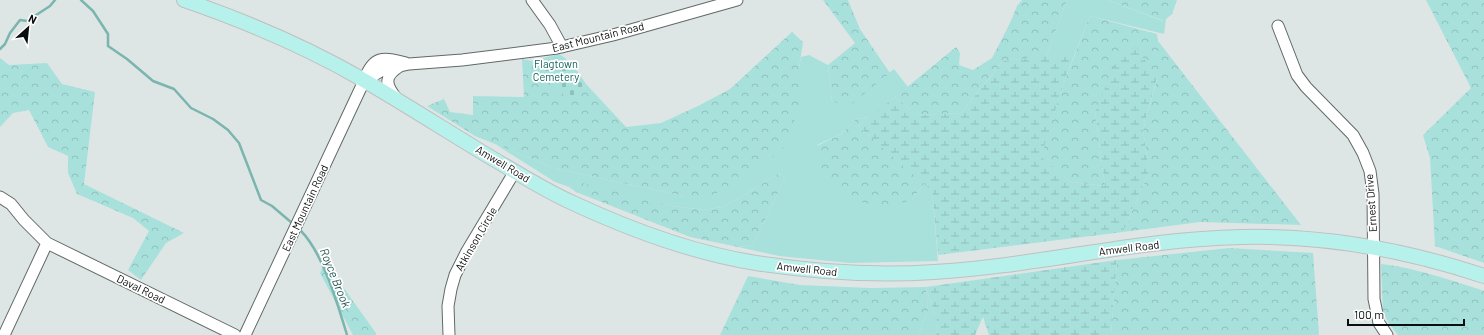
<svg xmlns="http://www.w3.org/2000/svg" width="1484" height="335" viewBox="0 0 1484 335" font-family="Barlow,sans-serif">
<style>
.green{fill:#a8e1db}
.forest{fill:url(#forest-crowns)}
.wetland{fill:url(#wetland-marsh)}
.cemetery{fill:url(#cemetery-stones)}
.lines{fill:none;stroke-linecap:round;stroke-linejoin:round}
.stream{stroke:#7ab5af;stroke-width:2.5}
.minor-casing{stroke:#616968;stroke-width:13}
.major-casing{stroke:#c0c0c0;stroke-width:16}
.minor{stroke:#fff;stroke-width:11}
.major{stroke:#b6f1eb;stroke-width:14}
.labels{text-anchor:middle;stroke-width:3.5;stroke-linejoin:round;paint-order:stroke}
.street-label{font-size:11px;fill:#0b0e0e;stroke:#fff}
.park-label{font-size:11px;fill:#12635d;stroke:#fff}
.water-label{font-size:12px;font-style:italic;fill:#20534f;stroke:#fff}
</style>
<defs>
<pattern id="forest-crowns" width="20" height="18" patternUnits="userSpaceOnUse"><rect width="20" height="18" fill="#a8e1db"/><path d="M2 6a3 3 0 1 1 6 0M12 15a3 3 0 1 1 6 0" fill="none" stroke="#8fc0bb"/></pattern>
<pattern id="wetland-marsh" width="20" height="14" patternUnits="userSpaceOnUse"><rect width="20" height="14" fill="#a8e1db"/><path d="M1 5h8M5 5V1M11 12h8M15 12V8" fill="none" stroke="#8fc0bb"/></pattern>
<pattern id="cemetery-stones" width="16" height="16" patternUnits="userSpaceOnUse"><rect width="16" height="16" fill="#a8e1db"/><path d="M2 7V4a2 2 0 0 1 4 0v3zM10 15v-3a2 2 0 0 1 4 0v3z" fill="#8fc0bb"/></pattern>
</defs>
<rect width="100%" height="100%" fill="#dee6e5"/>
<path class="green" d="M1067,0h40l56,21 3,-2 -2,15 -74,-18 -16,40 -28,1z
M809,55l19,10 4,36 36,-12 26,-20 14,18 -38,30 -14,2 -15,15 -24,11 95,55 12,-17 8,8 6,70 -88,2 -71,-7 -41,-9 15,-2 32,-67 -6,-5 -40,25 -17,9 -19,3 -30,-4 -101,-23 -3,4 -14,-5 -60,-38 62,25 127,27 115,-128 2,-11z
M926,287l12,38 -2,10h-18l10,-25z"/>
<path class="forest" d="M823,0h25l12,29 30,44 -42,34 -16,-6 -4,-36 27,-22z
M1022,0h45l-21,57 -43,4 -42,52 -44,2 -22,-18 61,-50 4,6 -1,12 14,5 19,-12 18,-35 7,-17z
M1107,0h70l-5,14 -8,7z
M1426,0h58v263l-49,-17 -5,-88 -7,-23 48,-47z
M1090,16l67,18 1,7 143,184 -101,-3 -77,10 26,-60 -6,-42 14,-51 -62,33 10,74 -34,-4 -31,-25 23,-72z
M792,32l11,10 -4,26 2,36 -18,44 -38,33 -36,15h-25l-127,-27 -82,-33 -48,-30 17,-7 6,13 23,3v-19l51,1 -2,-38 10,2 2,6 46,26 6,-9 40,43 35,-4 37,-17 32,-17z
M0,58l9,7 38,-2 15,21 33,8 -11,92 100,49 -18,10 -25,37 -13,-10 21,-39 -16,-13 -56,-24 -9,-21v-17l-20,-9 -19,-37 -16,3 -13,14z
M870,117l-12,9 66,57 -12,17 -27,7 -29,-6 -24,-11 -12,-23 -3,-21 24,-12 15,-15z
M779,173l6,5 -32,67 -15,2 -48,-10 -114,-45 -7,-5 3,-4h10l91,23 30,4 19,-3 17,-9z
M1229,248l84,5 6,81 -1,1h-207l6,-75z
M325,262l51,71v2h-23l-33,-62z
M1381,264c35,4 70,16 103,27v44h-86l-10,-13 -5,-11z
M748,276l52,9 71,3 55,-1 2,23 -10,25h-198z"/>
<path class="wetland" d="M1136,47l21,31 -14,52 6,42 -26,60 -185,23 -6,-64 -74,-65 37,-29 22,18 44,-2 42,-52 46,-5h25l-11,29 -22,72 30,25 34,4 -10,-74 24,-57z
M1117,260l-6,75h-122l-6,-18 -8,18h-39l2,-10 -12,-38z"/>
<path class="cemetery" d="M559,54c12,7 19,18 27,30l-6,10 -6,4c-18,-6 -35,-19 -42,-37z"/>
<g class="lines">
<path class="stream" d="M81,0l12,11 15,23v12l19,13 26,22 21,8 17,19 22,11 15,11 11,13 22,57 11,6 20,17
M0,49l5,-5 5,-11 10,-13 7,1 23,-15 5,-6
M301,231c22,22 37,74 46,104"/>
<defs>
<path id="minor" d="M532,0l18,25 12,22
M1278,26l19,49 9,12 47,48 10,18 7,18 3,23 1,105 5,24 8,12
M364,81l22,-13 14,-2 9,-2 53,-4 95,-12 56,-13 124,-35
M396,98c-11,-14 -12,-22 4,-32
M0,197l11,7 13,16 23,23 188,92
M4,335l43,-92
M245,335l119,-254c9,-26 19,-24 42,-18
M449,335l-1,-29 3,-17 4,-14 12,-24 48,-80"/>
<path id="major" d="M184,0c61,21 120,46 176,78 45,26 90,55 135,82 26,15 51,31 78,43 58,27 120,50 183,60 59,9 118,13 178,9 103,-6 204,-33 307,-35 82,-2 165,13 243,39"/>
</defs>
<use href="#minor" class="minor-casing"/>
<use href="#major" class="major-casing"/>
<use href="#minor" class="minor"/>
<use href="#major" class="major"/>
</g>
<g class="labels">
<g class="street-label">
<text transform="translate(598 37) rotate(-14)" y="4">East Mountain Road</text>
<text transform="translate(503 164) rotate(31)" y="4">Amwell Road</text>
<text transform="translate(1371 203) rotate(-94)" y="4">Ernest Drive</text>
<text transform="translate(305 208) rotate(-65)" y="4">East Mountain Road</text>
<text transform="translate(476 239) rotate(-60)" y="4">Atkinson Circle</text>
<text transform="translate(1129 248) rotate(-7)" y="4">Amwell Road</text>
<text transform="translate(807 269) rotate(6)" y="4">Amwell Road</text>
<text transform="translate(141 289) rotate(26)" y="4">Daval Road</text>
</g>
<g class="park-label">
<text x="556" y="68">Flagtown<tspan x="556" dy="13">Cemetery</tspan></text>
</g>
<g class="water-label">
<text transform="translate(335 278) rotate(68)" y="4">Royce Brook</text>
</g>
</g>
<g transform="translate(28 28) rotate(27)" stroke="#ffffff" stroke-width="3" paint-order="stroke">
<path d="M0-3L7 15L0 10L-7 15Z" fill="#0b0e0e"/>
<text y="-6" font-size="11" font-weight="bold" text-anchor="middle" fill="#0b0e0e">N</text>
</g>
<path d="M1348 319v6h116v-6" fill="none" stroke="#0b0e0e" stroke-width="2"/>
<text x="1354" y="319" font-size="12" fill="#0b0e0e" stroke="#ffffff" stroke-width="3" paint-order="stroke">100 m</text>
</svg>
